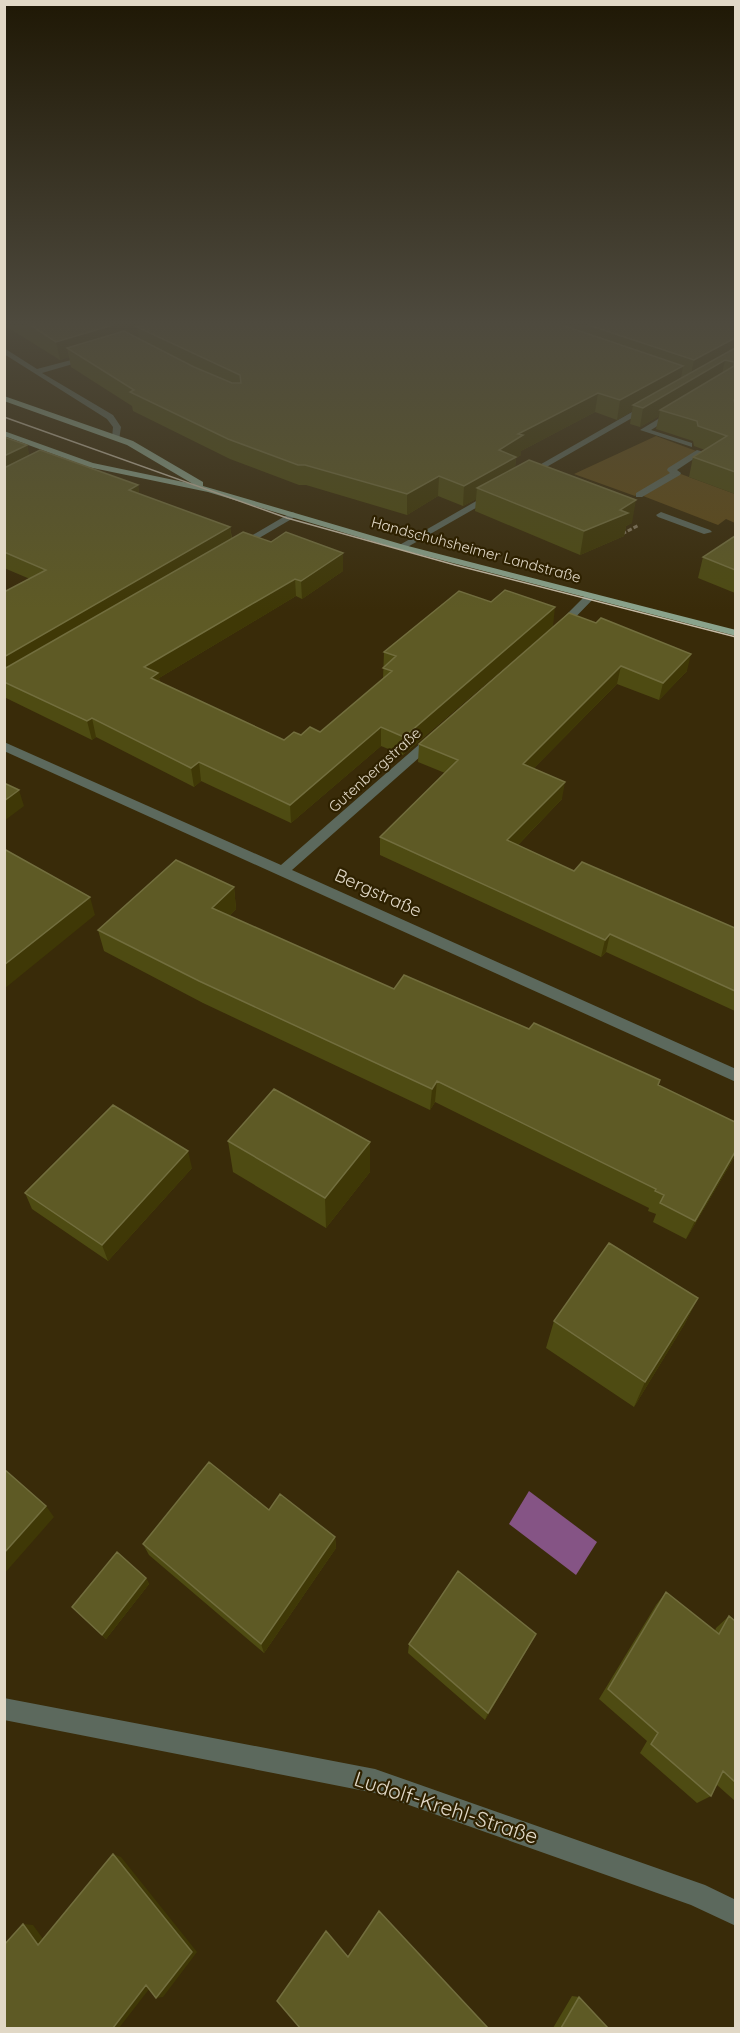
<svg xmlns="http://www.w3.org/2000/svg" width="740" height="2033" viewBox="0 0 740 2033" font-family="Quicksand,sans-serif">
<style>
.green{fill:#604b17}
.water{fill:#855485}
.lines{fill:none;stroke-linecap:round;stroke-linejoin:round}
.path{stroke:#84785d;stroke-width:3;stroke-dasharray:4.5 2;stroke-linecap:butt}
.minor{fill:#5c695d;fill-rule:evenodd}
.major{fill:#8aa38c;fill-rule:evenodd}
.tram{stroke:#c5bba6;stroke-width:1.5}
.wall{fill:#4e4b12}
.shaded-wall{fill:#3f3806}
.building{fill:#5e5a25;stroke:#726e3e;stroke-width:1.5}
.labels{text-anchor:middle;stroke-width:4.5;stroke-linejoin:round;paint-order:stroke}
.far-street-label{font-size:15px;fill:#e1d8c6;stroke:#2e2100}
.street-label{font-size:18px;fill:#e1d8c6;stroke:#2e2100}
.near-street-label{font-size:21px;fill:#e1d8c6;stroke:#2e2100}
</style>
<rect width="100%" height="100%" fill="#392b09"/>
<path class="green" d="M656,436l43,16 -29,18 65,24v29l-9,-4 -8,6 -80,-31 -3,2 -61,-22z"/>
<path class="water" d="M529,1491l68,51 -21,33 -67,-51z"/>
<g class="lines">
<path class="path" d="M622,534l17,-9"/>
<path class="minor" d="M4,348l33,21 53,-14v4l-48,14 71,42 8,12 -2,13 -7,-2 1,-11 -6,-8 -103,-65z
M646,404l7,2 -124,71 -7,-2z
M673,410l7,2 -29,18 41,13v4l-52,-17z
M697,450l7,2 -27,18 4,3 -1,2 -38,22h-6v-4l34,-20 -3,-3 1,-2z
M492,492l5,3 -2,2 -91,52 -8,-2z
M292,512l3,1v4l-53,31 -8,-2z
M661,512l49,18 2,2 -8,2 -46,-17 -2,-2z
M588,593l9,2 -33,34h-8v-4z
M434,734l6,4 -2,3 -146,129 444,199v13l-732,-331v-9l277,123 149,-130z
M4,1698l371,71 330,116 31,15v26l-45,-21 -316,-112 -371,-73z"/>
<path class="major" d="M4,396l129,45 70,41v4l201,59 332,85v6l-338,-87 -190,-57 -120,-25 -84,-31v-5l89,32 100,21 -66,-39 -123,-44z"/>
<path class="tram" d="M4,417l283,101 168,47 281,72"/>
</g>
<path class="wall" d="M4,325h731v169l-46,-17 4,-20 12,-7 -11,-4 -1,-5 -37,-12 3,-13 -19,11 -10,-3 2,-13 -15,9 -22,-8 -74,39v4l-5,3 -1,9 117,56 -6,3 -2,10 -44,19 -105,-44 1,-12 -13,7 -25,-10 -31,19 -101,-30h-7l-69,-26 -97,-48 -1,-5 -61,-39 -2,-10 -9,3z
M4,437l23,8 2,10 109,30 1,9 91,33 2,11 111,33 -41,28 -6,-3 -137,82 1,4 124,58 17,-5 19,-3 63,-53 1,-27 169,-26 -150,129 -22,-9 -90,77 -90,-42 -7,6 -98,-50 -4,3 -88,-43v-105l26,-13 -26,-11z
M735,536v57l-37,-15 5,-21z
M569,613l118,58 -28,29 -42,-16 -83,84 28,31 -44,46 56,26 161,57v83l-129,-59 -5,5 -221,-102v-18l65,-64 -27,-11 1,-18z
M234,887l2,22 -7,7 165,73 265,96 76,71 -49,83 -33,-17 3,-8 -8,-3 1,-3 -214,-106 -5,8 -227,-107 -99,-52 -6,-21z
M228,1141l142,31 -44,56 -93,-56z
M192,1168l-84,93 -76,-52 -7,-16z
M698,1298l-14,27 -50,82 -88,-59 8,-27z
M269,1510l66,27 1,11 -72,105 -115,-98 -6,-11z
M146,1578l3,6 -43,55 -34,-32z
M666,1592l49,39 1,-3 13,-12 6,5v180l-18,-16 -6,11 -14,7 -57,-50 7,-12 -48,-42 57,-94z
M531,1643l-46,77 -77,-67 1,-9z
M572,1996l7,1 29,31h-55z"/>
<path class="shaded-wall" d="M113,325h64l-40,2 2,10 -62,18 -10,-7 2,9 -9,3 -4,-18z
M735,338v16l-45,25 4,-19z
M725,360l-4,19 -61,31 -1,6 -19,11 3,-19z
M683,366l-3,18 -47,21 -1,6 -15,9 3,-20z
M598,393l-3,19 -74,39v4l-5,3 -2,19 -37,11 -1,11 -13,7 1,-20 35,-36 19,-16z
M27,445l4,17 -27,13v-19z
M439,476l-1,20 -31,19v-21z
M138,485l2,17 -11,-12z
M636,500l-4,23 -6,3 -2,10 -44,19 4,-24z
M230,527l2,17 -228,134v-21z
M343,553v18l-41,28 -1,-18z
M295,579l1,17 -137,82 2,13 -7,5 -10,-29z
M555,607l-2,19 -150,129 1,-18z
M691,654l-4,17 -28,29 4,-17z
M621,666l-4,18 -96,97 2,-17z
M92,718l4,19 -4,3 -5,-19z
M381,727v19l-90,77 -1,-18z
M199,762l2,19 -7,6 -3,-19z
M565,782l-3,17 -57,59 2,-18z
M19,790l5,16 -20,15v-20z
M234,887l2,22 -21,21 -3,-22z
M90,897l5,18 -91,74v-24z
M610,934l-4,18 -5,5 4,-17z
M437,1081l-2,21 -5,8 2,-21z
M370,1142v30l-44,56 -1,-30z
M188,1151l4,17 -84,93 -6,-16z
M735,1152v4l-49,83 9,-18z
M698,1298l-14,27 -50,82 11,-25z
M46,1506l8,11 -50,57v-21z
M335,1537l1,11 -72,105 -3,-9z
M146,1578l3,6 -43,55 -4,-4z
M536,1634l-5,9 -46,77 3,-7z
M113,1854l8,3 76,95 -34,45 -7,1z
M23,1924l10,1 15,21 -10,-1z
M153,1984l-34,44h-6l33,-43z"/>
<path class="building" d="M30,325h83l-57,17z
M144,325h418l121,41 -63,34 -22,-7 -80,41 5,1 -24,15 17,7 -52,29 -25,-10 -32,18 -102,-29h-7l-70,-26 -98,-47 4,-2 -67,-42 57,-17 70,36 38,16h9l-1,-8 -103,-48z
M588,325h147v13l-41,22z
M735,348v51l-1,1 1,5v67l-42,-15 34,-21 -29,-10 -1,-5 -37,-11 74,-44v-4l-9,-2 -82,48 -10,-3z
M4,437l23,8 -23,11z
M40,450l98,35 -9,5 101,37 -226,130v-65l42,-22 -42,-18v-84z
M529,460l107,40 -16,10 8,3 -44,18 -107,-43z
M243,532l28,10 15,-10 57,21 -42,28 -6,-2 -151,88 14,6 -7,5 133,62 10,-8 7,3 9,-8 10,5 72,-61 -9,-3 13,-12 -12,-4 75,-61 32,11 14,-12 50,17 -151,130 -23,-10 -91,78 -91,-43 -8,6 -99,-50 -5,3 -83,-39v-13z
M735,536v34l-32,-13z
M569,613l27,10 5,-5 90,36 -28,29 -42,-17 -98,98 42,18 -58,58 67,31 8,-9 153,66v63l-125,-57 -5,6 -225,-103 78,-77 -39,-16z
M4,783l15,7 -15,11z
M4,849l86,48 -86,68z
M176,860l58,27 -22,21 182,81 10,-14 125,54 5,-6 126,57 -2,5 77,37v30l-40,69 -35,-18 4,-8 -9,-4 1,-2 -219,-108 -5,8 -233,-108 -101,-51z
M274,1089l96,53 -45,56 -97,-57z
M113,1105l75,46 -86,94 -77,-52z
M609,1243l89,55 -53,84 -91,-61z
M209,1462l60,48 11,-16 55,43 -74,107 -118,-100z
M4,1469l42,37 -42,47z
M117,1552l29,26 -44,57 -30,-28z
M458,1571l78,63 -48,79 -79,-69z
M666,1592l53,42 10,-18 6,5v161l-12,-11 -12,25 -60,-52 7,-11 -50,-44z
M113,1854l79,98 -36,46 -10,-13 -33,43h-109v-83l19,-21 15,21z
M379,1911l109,117h-188l-23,-27 49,-70 22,26z
M579,1997l29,31h-47z"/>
<linearGradient id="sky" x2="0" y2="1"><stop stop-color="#1f1805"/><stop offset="0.53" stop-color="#4e4a3e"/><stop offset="1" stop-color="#4e4a3e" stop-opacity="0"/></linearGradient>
<rect width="740" height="610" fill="url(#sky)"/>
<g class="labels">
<g class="far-street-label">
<text transform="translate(476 550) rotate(15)" y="5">Handschuhsheimer Landstraße</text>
<text transform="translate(375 770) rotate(-42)" y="5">Gutenbergstraße</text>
</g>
<g class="street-label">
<text transform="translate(378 893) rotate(24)" y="6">Bergstraße</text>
</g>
<g class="near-street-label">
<text transform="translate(446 1808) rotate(18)" y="7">Ludolf-Krehl-Straße</text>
</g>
</g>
<rect width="740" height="2033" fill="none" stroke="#e1d8c6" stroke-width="12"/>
</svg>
